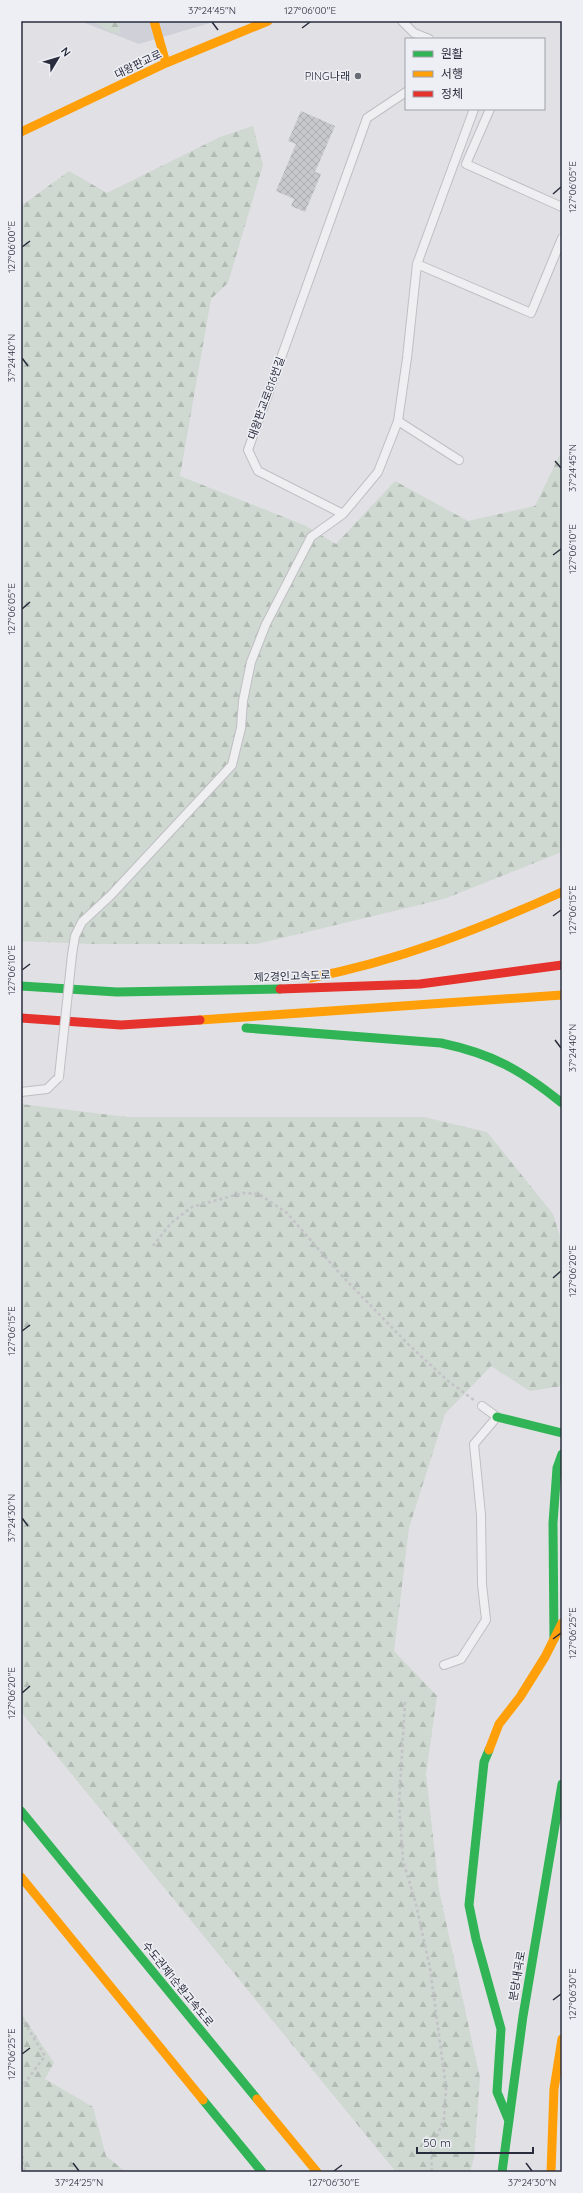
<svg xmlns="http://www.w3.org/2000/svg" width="583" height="2193" viewBox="0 0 583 2193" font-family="Quicksand,'Noto Sans KR',sans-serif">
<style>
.built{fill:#cfd0d8}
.forest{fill:url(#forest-firs)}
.building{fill:url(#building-cross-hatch)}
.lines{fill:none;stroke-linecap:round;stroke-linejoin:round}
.lane-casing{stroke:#bfbfc3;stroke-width:10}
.path{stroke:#c2c2c7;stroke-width:2.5;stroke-dasharray:3 3;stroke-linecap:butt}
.lane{stroke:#efeff2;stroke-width:8}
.fast{stroke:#30b455;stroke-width:9}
.slow{stroke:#ff9f0a;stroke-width:9}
.jam{stroke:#e5322d;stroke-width:9}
.lane-bridge-casing{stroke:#bfbfc3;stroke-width:10;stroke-linecap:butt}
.lane-bridge{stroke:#efeff2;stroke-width:8}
.ticks{fill:none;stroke:#292c3c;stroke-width:1.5}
.poi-dot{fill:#696b77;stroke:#eeeff4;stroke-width:1.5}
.labels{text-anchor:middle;stroke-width:3;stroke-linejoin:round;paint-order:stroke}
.street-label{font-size:11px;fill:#292c3c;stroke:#eeeff4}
.poi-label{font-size:11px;fill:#292c3c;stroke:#eeeff4;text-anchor:end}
.neatline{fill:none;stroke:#292c3c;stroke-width:1.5}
.ticks-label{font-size:10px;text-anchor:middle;fill:#292c3c}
</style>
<defs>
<pattern id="forest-firs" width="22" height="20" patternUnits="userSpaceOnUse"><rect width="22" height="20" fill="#cfd8d1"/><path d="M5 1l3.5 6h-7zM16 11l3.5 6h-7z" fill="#b2bab4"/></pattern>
<pattern id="building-cross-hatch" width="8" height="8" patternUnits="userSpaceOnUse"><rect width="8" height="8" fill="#c6c8cc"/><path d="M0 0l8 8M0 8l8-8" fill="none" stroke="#aaacb0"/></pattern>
</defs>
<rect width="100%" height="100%" fill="#e1e1e5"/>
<path class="built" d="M80,21h137l-78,23z"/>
<path class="forest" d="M94,21h24l3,12 -11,-1z
M253,126l10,39 -35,118 -17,16 -31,177 124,49 32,19 59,-63 73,40 67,-15 27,-56v402l-118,47 -187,45h-165l-71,-3v-735l48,-35 38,22 113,-56z
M21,1104l106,13h297l63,15 66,82 9,29v143l-32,5 -39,-25 -46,48 -36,114 -15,123 43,45 -11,78 13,116 41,188 -6,80 -4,14h-74l-375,-460z
M21,2013l33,50 -9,16 48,28 13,49 20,16h-105z"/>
<path class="building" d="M301,111l34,15 -20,46 6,2 -16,38 -14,-6 3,-7 -18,-8 20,-47 -8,-3z"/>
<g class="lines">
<defs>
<path id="lane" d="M402,21l12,12 15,6
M490,109l-24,55 96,43
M417,264l114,49 31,-75
M398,421l61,39
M343,514l-85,-43 -10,-21 119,-332 39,-26
M72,955l3,-19 7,-14 29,-27 121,-130 9,-37 2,-27 8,-39 15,-38 45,-87 32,-23 35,-42 20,-51 9,-63 10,-94 57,-155
M21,1092l26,-3 12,-12
M444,1665l17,-6 25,-39 -4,-36 -1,-69 -7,-71 23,-27 -15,-11"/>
</defs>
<use href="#lane" class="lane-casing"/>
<path class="path" d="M153,1246l18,-23 21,-16 51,-14 16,1 28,19 54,62 68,70 39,36 26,19
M405,1702l-6,102 4,57 12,39 15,68 16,119 -2,32 -13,32 1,21
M21,2017l24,39 -24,32
M21,2150l4,22"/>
<use href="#lane" class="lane"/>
<path class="fast" d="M21,986l96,6 163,-3
M246,1028l195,15c52,11 80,27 121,60
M497,1417l65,16
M554,1639l-1,-116 4,-55 5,-14
M489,1750l-5,12 -15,143 7,34 25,90 -4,63 12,29
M21,1811l236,288
M203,2100l59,72
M502,2172l21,-156 39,-232"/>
<path class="slow" d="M154,21l12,42
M21,132l145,-69 102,-42
M310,978c88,-17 170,-49 252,-86
M200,1020l362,-25
M489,1750l10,-26 21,-27 25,-40 17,-34
M21,1877l182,223
M257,2099l60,73
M551,2172l3,-83 8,-50"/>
<path class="jam" d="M280,989l140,-5 142,-19
M21,1018l100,7 79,-5"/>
<defs>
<path id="lane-bridge" d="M59,1077l13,-122"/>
</defs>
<use href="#lane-bridge" class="lane-bridge-casing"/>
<use href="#lane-bridge" class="lane-bridge"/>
</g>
<path class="ticks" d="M212,22l6,8M302,28l8,-6M553,194l8,-7M22,247l8,-6M22,358l6,8M555,461l6,7M553,555l8,-6M22,609l8,-7M553,916l8,-6M22,970l8,-6M555,1040l6,8M553,1278l8,-7M22,1331l8,-6M22,1518l6,8M553,1639l8,-6M22,1693l8,-7M553,2000l8,-6M22,2054l8,-6M73,2163l6,8M526,2163l6,8M334,2171l8,-6"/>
<circle class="poi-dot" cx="358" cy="76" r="4"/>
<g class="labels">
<g class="street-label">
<text transform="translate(138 64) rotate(-26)" y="4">대왕판교로</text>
<text transform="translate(266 398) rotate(-70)" y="4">대왕판교로816번길</text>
<text transform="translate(292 976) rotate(-2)" y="4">제2경인고속도로</text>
<text transform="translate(517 1976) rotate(-80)" y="4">분당내곡로</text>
<text transform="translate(178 1984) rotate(51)" y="4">수도권제1순환고속도로</text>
</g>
<g class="poi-label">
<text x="350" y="80">PING나래</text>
</g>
</g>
<rect width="583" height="2193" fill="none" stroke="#eeeff4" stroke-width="44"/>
<rect x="405" y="38" width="140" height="72" fill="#eeeff4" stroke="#9fa1aa"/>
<rect x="413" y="51" width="20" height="6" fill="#30b455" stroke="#9fa1aa"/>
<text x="441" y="58" font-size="12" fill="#292c3c">원활</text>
<rect x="413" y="71" width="20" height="6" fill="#ff9f0a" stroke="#9fa1aa"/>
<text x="441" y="78" font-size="12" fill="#292c3c">서행</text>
<rect x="413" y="91" width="20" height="6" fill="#e5322d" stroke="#9fa1aa"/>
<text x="441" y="98" font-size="12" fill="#292c3c">정체</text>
<g transform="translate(58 58) rotate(52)" stroke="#eeeff4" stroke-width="3" paint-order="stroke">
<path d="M0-3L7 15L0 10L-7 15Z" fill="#292c3c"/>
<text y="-6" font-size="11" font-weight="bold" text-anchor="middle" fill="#292c3c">N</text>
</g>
<path d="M417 2147v6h116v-6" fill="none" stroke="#292c3c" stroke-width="2"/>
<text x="423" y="2147" font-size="12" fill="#292c3c" stroke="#eeeff4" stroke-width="3" paint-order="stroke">50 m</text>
<rect x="22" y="22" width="539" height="2149" class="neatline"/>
<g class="ticks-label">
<text x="212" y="14">37°24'45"N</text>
<text x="310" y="14">127°06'00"E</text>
<text transform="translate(572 187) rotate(-90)" y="4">127°06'05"E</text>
<text transform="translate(11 247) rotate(-90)" y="4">127°06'00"E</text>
<text transform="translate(11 358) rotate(-90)" y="4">37°24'40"N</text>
<text transform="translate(572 468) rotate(-90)" y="4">37°24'45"N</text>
<text transform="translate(572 549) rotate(-90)" y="4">127°06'10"E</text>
<text transform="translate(11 609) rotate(-90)" y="4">127°06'05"E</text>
<text transform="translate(572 910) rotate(-90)" y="4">127°06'15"E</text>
<text transform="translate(11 970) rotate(-90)" y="4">127°06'10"E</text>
<text transform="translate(572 1048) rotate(-90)" y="4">37°24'40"N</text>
<text transform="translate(572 1271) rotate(-90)" y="4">127°06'20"E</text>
<text transform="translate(11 1331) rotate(-90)" y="4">127°06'15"E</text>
<text transform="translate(11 1518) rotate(-90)" y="4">37°24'30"N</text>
<text transform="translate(572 1633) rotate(-90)" y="4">127°06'25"E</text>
<text transform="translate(11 1693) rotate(-90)" y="4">127°06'20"E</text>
<text transform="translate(572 1994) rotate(-90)" y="4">127°06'30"E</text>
<text transform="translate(11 2054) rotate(-90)" y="4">127°06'25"E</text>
<text x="79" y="2186">37°24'25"N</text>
<text x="334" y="2186">127°06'30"E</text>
<text x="532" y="2186">37°24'30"N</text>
</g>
</svg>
